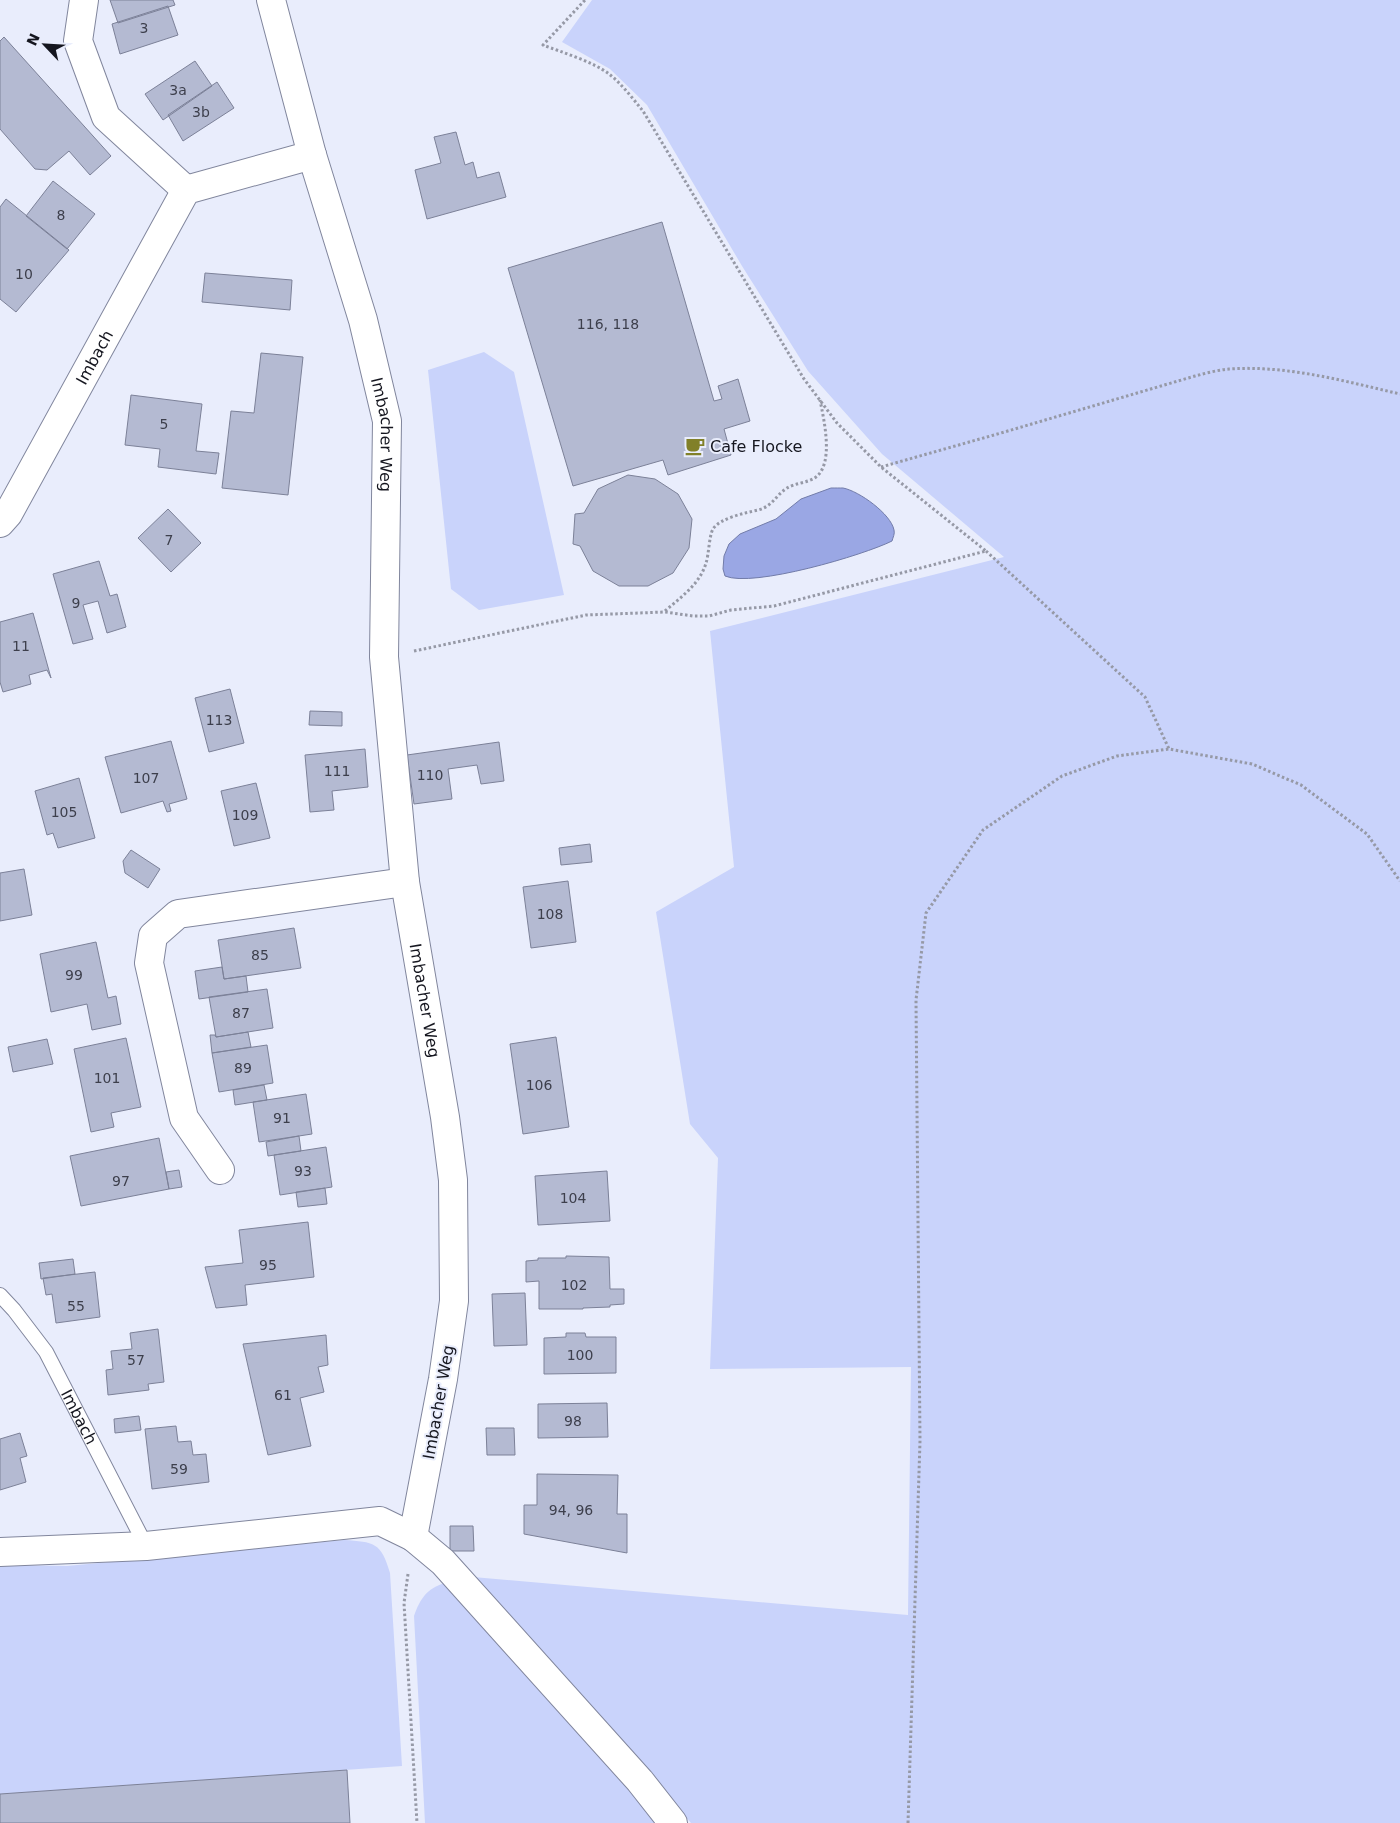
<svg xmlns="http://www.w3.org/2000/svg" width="1400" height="1823" viewBox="0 0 1400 1823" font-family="'DejaVu Sans',sans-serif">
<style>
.green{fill:#c9d3fb}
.water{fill:#9aa7e4;stroke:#727ca9}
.building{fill:#b4bad2;stroke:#7c8198}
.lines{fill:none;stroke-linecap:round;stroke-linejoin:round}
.lane-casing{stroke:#81869d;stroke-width:16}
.street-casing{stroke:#81869d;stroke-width:30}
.path{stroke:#9699a6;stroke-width:3;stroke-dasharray:2.5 2.5;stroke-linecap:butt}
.lane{stroke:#fff;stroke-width:14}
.street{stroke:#fff;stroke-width:28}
.labels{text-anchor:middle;stroke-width:4;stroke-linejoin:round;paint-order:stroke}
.number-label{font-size:14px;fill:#3d3f4c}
.street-label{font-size:16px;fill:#15161f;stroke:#e9edfc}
.poi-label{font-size:16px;fill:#15161f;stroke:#e9edfc;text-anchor:start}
</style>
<rect width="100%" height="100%" fill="#e9edfc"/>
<path class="green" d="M592,0h808v1823h-709l-218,-246 435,38 3,-248 -201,2 8,-211 -28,-34 -34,-212 78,-45 -24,-236 294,-74 -122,-103 -74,-83 -66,-105 -95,-161 -37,-36 -48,-27z
M484,352l30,20 50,223 -85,15 -28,-21 -23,-219z
M344,1540c30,2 37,2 46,33l12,193 -402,28v-229l67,1z
M445,1583l214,240h-234l-11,-207c6,-17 13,-28 31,-33z"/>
<path class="water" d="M831,488c4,0 9,0 12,0 16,3 48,26 51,42 1,4 -1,7 -2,11 -28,14 -139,47 -167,35l-2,-7 1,-13 5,-12 11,-10 36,-15 25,-20z"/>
<path class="building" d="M110,0h63l2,5 -57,18z
M168,6l10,29 -58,19 -8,-30z
M4,37l107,119 -21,19 -21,-24 -22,19 -12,-1 -35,-40v-88z
M195,61l17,25 -49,34 -18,-26z
M217,82l17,26 -51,33 -15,-26z
M456,132l9,33 8,-3 4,16 22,-6 7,25 -79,22 -12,-49 26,-7 -7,-26z
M53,181l42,33 -28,35 -41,-33z
M6,199l63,51 -53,62 -16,-13v-92z
M662,222l52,179 8,-2 -4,-13 20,-7 12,42 -26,8 7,26 -63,20 -5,-15 -90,26 -65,-218z
M205,273l87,7 -2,30 -88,-8z
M261,353l42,4 -15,138 -66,-7 9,-77 23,2z
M131,395l71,9 -6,47 23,2 -3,21 -58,-7 2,-18 -35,-4z
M628,475l27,4 23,15 14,25 -3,29 -16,25 -25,13h-29l-26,-15 -13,-25 -7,-2 2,-30 9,-1 14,-24z
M168,509l33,34 -30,29 -33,-34z
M99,561l11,35 7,-2 9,33 -19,6 -9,-32 -15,4 10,34 -20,5 -20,-70z
M33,613l18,65 -4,-8 -18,5 2,9 -28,8 -3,-10v-60z
M230,689l14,54 -35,9 -14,-54z
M310,711l32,1v14l-33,-1z
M171,741l16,58 -18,5 2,7 -4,1 -4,-11 -42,12 -16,-56z
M499,742l5,39 -23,3 -4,-19 -29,4 4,30 -38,5 -7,-49z
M365,749l3,38 -36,4 2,19 -24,2 -5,-57z
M79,778l16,60 -37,10 -5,-15 -6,2 -12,-44z
M256,783l14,55 -36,8 -13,-55z
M590,844l2,18 -31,3 -2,-17z
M131,850l29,19 -12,19 -23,-15 -2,-12z
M24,869l8,46 -32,6v-48z
M568,881l8,61 -45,6 -8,-61z
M294,928l7,40 -77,11 -6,-39z
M96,942l12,56 8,-2 5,28 -29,6 -5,-26 -36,8 -11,-58z
M222,967l2,12 22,-3 2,16 -49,7 -4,-28z
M267,989l6,39 -57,9 -7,-40z
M248,1032l3,15 -39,6 -2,-18h5l1,2z
M556,1037l13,90 -46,7 -13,-90z
M126,1038l15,69 -30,6 3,14 -23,5 -17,-83z
M47,1039l6,25 -40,8 -5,-25z
M267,1045l6,38 -54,9 -7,-39z
M264,1085l3,15 -32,5 -2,-15z
M306,1094l6,40 -53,8 -6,-40z
M299,1136l2,15 -33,5 -2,-14z
M159,1138l10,51 -88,17 -11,-50z
M326,1147l6,40 -52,8 -6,-40z
M179,1170l3,17 -13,2 -3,-17z
M607,1171l3,50 -72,4 -3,-49z
M325,1188l2,16 -29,3 -2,-15z
M308,1222l6,55 -69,8 2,20 -31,3 -11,-41 38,-4 -4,-33z
M566,1256l43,1 1,32h14v15l-14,1v2l-27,1v1h-44v-28l-13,1v-21l12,-1v-2h28z
M73,1259l2,15 -34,5 -2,-16z
M95,1272l5,45 -44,6 -4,-29 -6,1 -3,-17z
M525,1293l2,52 -33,1 -2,-52z
M158,1329l6,53 -16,2 1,6 -41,5 -2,-25 7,-1 -2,-18 21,-2 -2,-16z
M566,1333h19l1,4h30v36l-72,1v-36l22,-1z
M326,1335l2,30 -10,2 6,25 -24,6 11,48 -43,9 -25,-111z
M607,1403l1,34 -70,1v-34z
M139,1416l2,14 -26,3 -1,-14z
M176,1426l2,16 13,-1 2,14 13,-1 3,28 -57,7 -7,-60z
M486,1428h28l1,27h-28z
M20,1433l7,23 -7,2 6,24 -26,8v-51z
M537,1474l81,1 -1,39h10v39l-103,-19v-29h13z
M450,1526h23l1,25h-24z
M347,1770l3,53h-350v-29z"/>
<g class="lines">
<defs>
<g id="lane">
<path id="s1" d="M0,1295l14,15 32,42 100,194"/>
</g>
<g id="street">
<path d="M84,0l-6,41 28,76 80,73"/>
<path id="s2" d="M271,0l41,155 51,165 24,101 -3,236 21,225 40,235 8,63 1,121 -11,78 -30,158"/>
<path id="s3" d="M0,523l8,-9 178,-324 126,-35"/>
<path d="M220,1170l-36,-52 -35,-155 4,-27 25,-22 227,-32"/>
<path d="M0,1552l146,-6 234,-25 33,16 30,25 197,219 33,42"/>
</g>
</defs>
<use href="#lane" class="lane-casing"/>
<use href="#street" class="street-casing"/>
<path class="path" d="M881,467l120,-34 194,-57c11,-3 23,-6 34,-7 58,-4 115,12 171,25
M986,551l159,146 24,52
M665,611c16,-14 35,-27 41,-48 3,-9 3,-27 7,-34 7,-11 32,-16 45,-19 15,-4 17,-14 29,-22 8,-5 21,-5 29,-11 18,-14 8,-57 4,-77
M414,651l172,-36 79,-3 28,4h16l22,-6 43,-4 212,-55 -105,-84 -44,-44 -33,-44 -161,-268c-10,-12 -21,-27 -34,-37 -15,-12 -48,-22 -66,-29l42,-45
M408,1574l-4,29 13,220
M908,1823l12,-382 -4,-441 10,-87 57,-83 79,-54 55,-20 52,-7 83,15 49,21 66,49 33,47"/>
<use href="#lane" class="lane"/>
<use href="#street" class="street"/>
</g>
<defs>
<symbol id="cafe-bare" viewBox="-9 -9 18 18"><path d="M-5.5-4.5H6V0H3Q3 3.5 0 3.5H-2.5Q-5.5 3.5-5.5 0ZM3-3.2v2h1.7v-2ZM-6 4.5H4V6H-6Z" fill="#818029" stroke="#e9edfc" stroke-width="2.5" paint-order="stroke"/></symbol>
</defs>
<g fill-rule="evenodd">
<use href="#cafe-bare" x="681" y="432" width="28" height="28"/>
</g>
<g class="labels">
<g class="number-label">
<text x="144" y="33">3</text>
<text x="178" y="95">3a</text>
<text x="201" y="117">3b</text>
<text x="61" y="220">8</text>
<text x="24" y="279">10</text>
<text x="608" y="329">116, 118</text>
<text x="164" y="429">5</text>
<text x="169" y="545">7</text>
<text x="76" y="608">9</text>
<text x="21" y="651">11</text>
<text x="219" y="725">113</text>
<text x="337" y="776">111</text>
<text x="430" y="780">110</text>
<text x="146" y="783">107</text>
<text x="64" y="817">105</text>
<text x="245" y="820">109</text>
<text x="550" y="919">108</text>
<text x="260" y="960">85</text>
<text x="74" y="980">99</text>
<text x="241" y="1018">87</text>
<text x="243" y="1073">89</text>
<text x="107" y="1083">101</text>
<text x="539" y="1090">106</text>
<text x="282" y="1123">91</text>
<text x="303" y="1176">93</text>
<text x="121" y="1186">97</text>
<text x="573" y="1203">104</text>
<text x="268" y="1270">95</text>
<text x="574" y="1290">102</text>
<text x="76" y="1311">55</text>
<text x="580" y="1360">100</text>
<text x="136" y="1365">57</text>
<text x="283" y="1400">61</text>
<text x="573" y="1426">98</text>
<text x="179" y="1474">59</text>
<text x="571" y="1515">94, 96</text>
</g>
<g class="street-label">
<text dy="6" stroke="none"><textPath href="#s3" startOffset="191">Imbach</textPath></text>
<text dy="6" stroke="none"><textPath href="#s2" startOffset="450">Imbacher Weg</textPath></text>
<text dy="6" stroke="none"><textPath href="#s2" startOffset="1019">Imbacher Weg</textPath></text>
<text transform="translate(438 1402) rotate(-80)" y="6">Imbacher Weg</text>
<text dy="6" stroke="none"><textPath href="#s1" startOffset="146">Imbach</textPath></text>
</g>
<g class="poi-label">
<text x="710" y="452">Cafe Flocke</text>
</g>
</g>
<g transform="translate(45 45) rotate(295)" stroke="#e9edfc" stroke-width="4" paint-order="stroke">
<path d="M0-4L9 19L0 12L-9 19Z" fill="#15161f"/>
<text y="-8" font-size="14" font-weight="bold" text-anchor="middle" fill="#15161f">N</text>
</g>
</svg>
